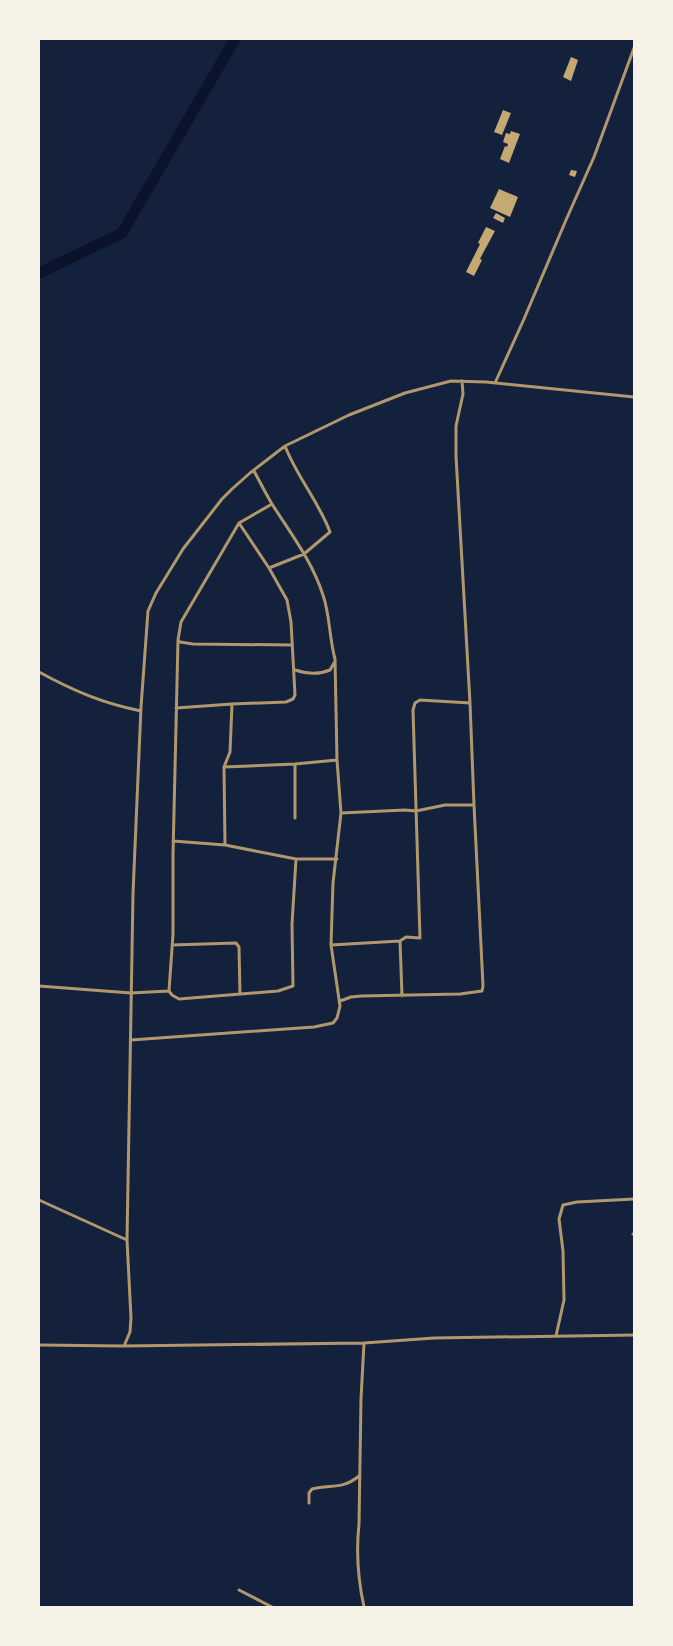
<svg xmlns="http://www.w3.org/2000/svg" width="673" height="1646" viewBox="0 0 673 1646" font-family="Lato,sans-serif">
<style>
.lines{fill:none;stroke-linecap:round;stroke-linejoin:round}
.river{stroke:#0b132b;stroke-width:11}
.building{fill:#c6a872}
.minor{stroke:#b1986c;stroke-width:3}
</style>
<rect width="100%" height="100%" fill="#14213d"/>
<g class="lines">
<path class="river" d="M39,273l83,-40 113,-194"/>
</g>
<path class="building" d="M571,57l7,3 -7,21 -8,-4z
M503,110l8,3 -9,22 -8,-3z
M511,131l9,3 -11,29 -9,-4 5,-13 2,1 1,-3 -5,-2 3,-9 4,1z
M571,170l6,1 -2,6 -6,-2z
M499,189l19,8 -8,20 -20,-9z
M496,213l9,5 -2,5 -10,-5z
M486,227l9,4 -13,24 -2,4 2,1 -8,16 -8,-4 14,-28 -2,-1z"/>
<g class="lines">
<path class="minor" d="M462,381l1,13 -7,32v30l14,247 4,102
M495,383l29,-64 42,-99 28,-63 40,-109
M272,504l-33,19 -58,99 -3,18 2,2 13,2 99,1
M269,568l35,-14 26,-22c-11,-30 -33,-55 -45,-86
M295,670c12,4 23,5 35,0l4,-7
M39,672c35,19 63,31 102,39
M176,708l56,-4
M295,764v54
M224,767l71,-3 42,-4
M225,845l-1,-78 6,-15 2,-48 54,-2 7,-3 2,-4 -4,-73 -4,-22 -18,-32 -30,-45
M296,859h41
M400,941l2,55
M172,945l64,-2 3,4 1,47
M331,945l69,-4 6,-4 14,1 -7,-228 2,-7 5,-3 50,3
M39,986l92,7 38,-2 3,4 7,4 99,-8 15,-5 -1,-62 4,-65 -71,-14 -52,-4
M169,991l4,-57v-79l5,-215
M340,1001l11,-4 10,-1 99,-2 22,-3 1,-5 -9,-181h-29l-29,6 -11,-1 -64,3
M131,1040l183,-13 19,-4 4,-5 3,-12 -9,-61 2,-62 8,-70 -4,-53 -2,-101c-6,-22 -5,-44 -12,-64 -11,-34 -32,-61 -51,-91 -6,-10 -12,-22 -18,-33
M39,1200l88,40
M633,1234h1
M556,1336l8,-36 -1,-49 -4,-32 4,-14 14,-3 57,-3
M364,1343l-3,56 -2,125c-3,28 -1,56 5,83
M39,1345l85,1 240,-3 70,-5 200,-3
M124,1346l6,-14 1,-14 -4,-78 6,-346 8,-187 7,-96 8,-18 27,-44 39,-50 10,-10 18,-16 35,-27 64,-31 56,-22 46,-12 35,1 148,15
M309,1503v-10l3,-4c19,-5 30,1 47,-13
M239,1590l33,17"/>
</g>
<rect width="673" height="1646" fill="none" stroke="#f6f1e7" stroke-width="80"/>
</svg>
